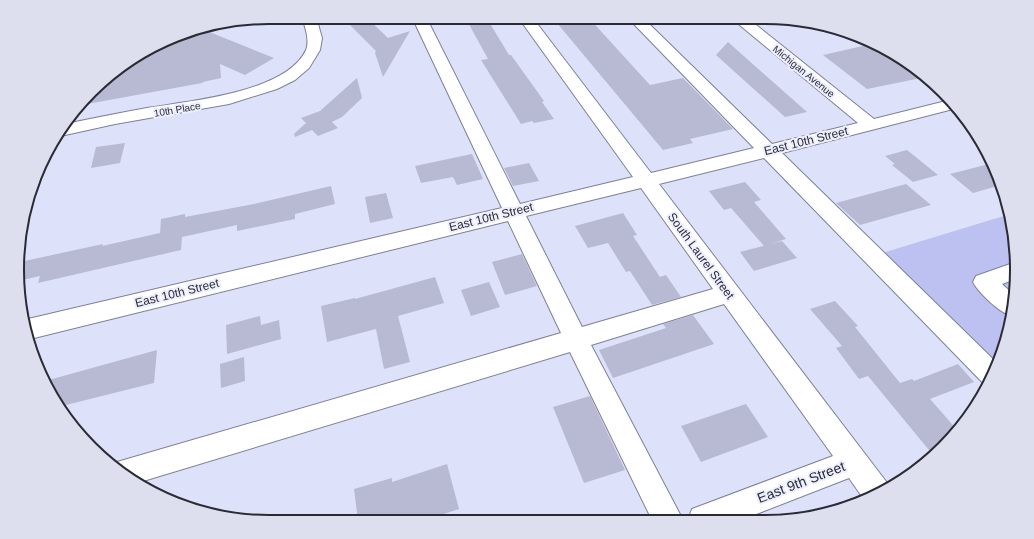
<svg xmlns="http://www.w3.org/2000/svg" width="1034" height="539" viewBox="0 0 1034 539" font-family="Helvetica,sans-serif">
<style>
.green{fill:#bdc1f1}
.building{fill:#b7bad2}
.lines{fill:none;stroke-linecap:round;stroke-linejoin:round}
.minor-casing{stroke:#7e8097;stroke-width:2}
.minor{fill:#fff;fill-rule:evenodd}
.labels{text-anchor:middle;stroke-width:4;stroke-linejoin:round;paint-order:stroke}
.far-street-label{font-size:10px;fill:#2a2b34;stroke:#edeffe}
.street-label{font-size:12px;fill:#2a2b34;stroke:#edeffe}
.near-street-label{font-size:14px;fill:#2a2b34;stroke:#edeffe}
.rim{fill:none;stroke:#2a2b34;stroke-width:2}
</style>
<rect width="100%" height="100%" fill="#dee1fa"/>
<path class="green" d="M1007,215l9,71 -21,80 -116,-112z"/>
<path class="building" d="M342,17h24l22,21 22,-7 -27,46 -8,-24 1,-2z
M465,17h21l23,38h2l33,46 -2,1 12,17 -20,4 -2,-2 -11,3 -40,-64 7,-1z
M552,17h36l62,68 33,-7 50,51 -43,10 3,4 -30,7z
M207,31l67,27 -29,17 -25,-11 1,14 -18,4 -1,1 -120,22 34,-36 63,-33z
M728,42l79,70 -22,5 -69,-62z
M876,43l45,35 -54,11 -44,-34z
M357,78l5,20 -20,19 -10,5 6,6 -20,8 -6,-6 -17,7 -1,-3 12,-11 -5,-5 19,-7z
M125,143l-5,20 -29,5 5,-21z
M907,150l31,25 -25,7 -21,-17 3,-1 -10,-8z
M472,154l11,25 -26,6 -4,-8 -32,6 -6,-17z
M529,163l10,18 -26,5 -9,-18z
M989,164l12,21 -28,8 -23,-19z
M745,182l16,18 -7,2 32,37 -22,7 -33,-38 -7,2 -15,-19z
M906,184l25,21 -71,20 -24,-22z
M331,186l4,18 -40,10v5l-58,12v-6l-55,12 -1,13 -143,33 2,-7 -22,5 2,-19 83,-18 -1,2 58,-13 1,-14 24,-5v3l69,-13z
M386,193l7,25 -23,5 -5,-26z
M623,213l14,22 -4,1 27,41 6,-2 15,22 -29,8 -22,-34 -4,1 -18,-29 -20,5 -13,-22z
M782,241l15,17 -43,13 -14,-19z
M522,254l15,32 -32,9 -13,-33z
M435,277l9,26 -46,13 12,46 -26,7 -8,-40 -49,13 -6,-36 34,-8v1z
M489,282l11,25 -29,9 -10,-26z
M835,301l23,25 -3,1 45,56 12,-4 2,2 44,-17 16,18 -44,17 28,32 -4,5 -21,19 -65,-79 -9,3 -23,-31 6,-2 -32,-37z
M693,315l21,29 -101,34 -14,-28 67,-22 -3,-4z
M260,316l1,9 18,-5 2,19 -54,15 -1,-29z
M157,350l-3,33 -88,22h-6l-15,-24z
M244,357l1,24 -24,7 -1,-24z
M590,396l35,74 -41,13 -31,-76z
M746,404l22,33 -67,25 -20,-36z
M447,464l12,45 -36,12h-65l-4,-32 38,-11v4z"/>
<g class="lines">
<defs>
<path id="minor" d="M302,17h14l6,21 -2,12 -11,18 -14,12 -18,9 -48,15 -114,20 -59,13 3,-8 7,-5c27,-6 54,-11 81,-16 42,-7 139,-15 159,-58 4,-10 -1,-23 -4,-33z
M412,17h14l94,187 113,-27 -115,-160h14l119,156 103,-25 -127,-131h15l130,127 86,-21 -128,-106h16l128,102 76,-19 7,8 -175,45 214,209 -8,23 -5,-2 -219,-225 -105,26 229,300 2,3 -25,14 -16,-23 -108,42h-53l4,-11 141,-53 -109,-152 -133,41 92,175h-31l-82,-168 -430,130 -24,-18 1,-2 444,-129 -53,-112 -478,118 -5,-19 3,-1 474,-111zM641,188l72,101 -131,38 -56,-111z
M1013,263l3,16 -14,5 12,11 -5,20c-11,-4 -31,-23 -36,-33l3,-6z"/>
</defs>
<use href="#minor" class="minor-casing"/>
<use href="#minor" class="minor"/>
</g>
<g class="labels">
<g class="far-street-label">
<text transform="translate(804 71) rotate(39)" y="4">Michigan Avenue</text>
<text transform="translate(177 109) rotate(-10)" y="4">10th Place</text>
</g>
<g class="street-label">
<text transform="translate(806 141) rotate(-14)" y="4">East 10th Street</text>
<text transform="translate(491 217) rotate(-14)" y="4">East 10th Street</text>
<text transform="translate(701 256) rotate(54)" y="4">South Laurel Street</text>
<text transform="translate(177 293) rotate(-14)" y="4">East 10th Street</text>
</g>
<g class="near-street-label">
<text transform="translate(801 482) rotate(-21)" y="5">East 9th Street</text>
</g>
</g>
<path d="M0 0H1034V539H0ZM269 24H765A245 245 0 0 1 1010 269V270A245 245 0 0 1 765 515H269A245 245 0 0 1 24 270V269A245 245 0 0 1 269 24Z" fill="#dddfee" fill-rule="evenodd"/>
<path class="rim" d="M269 24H765A245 245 0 0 1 1010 269V270A245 245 0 0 1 765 515H269A245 245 0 0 1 24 270V269A245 245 0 0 1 269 24Z"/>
</svg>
